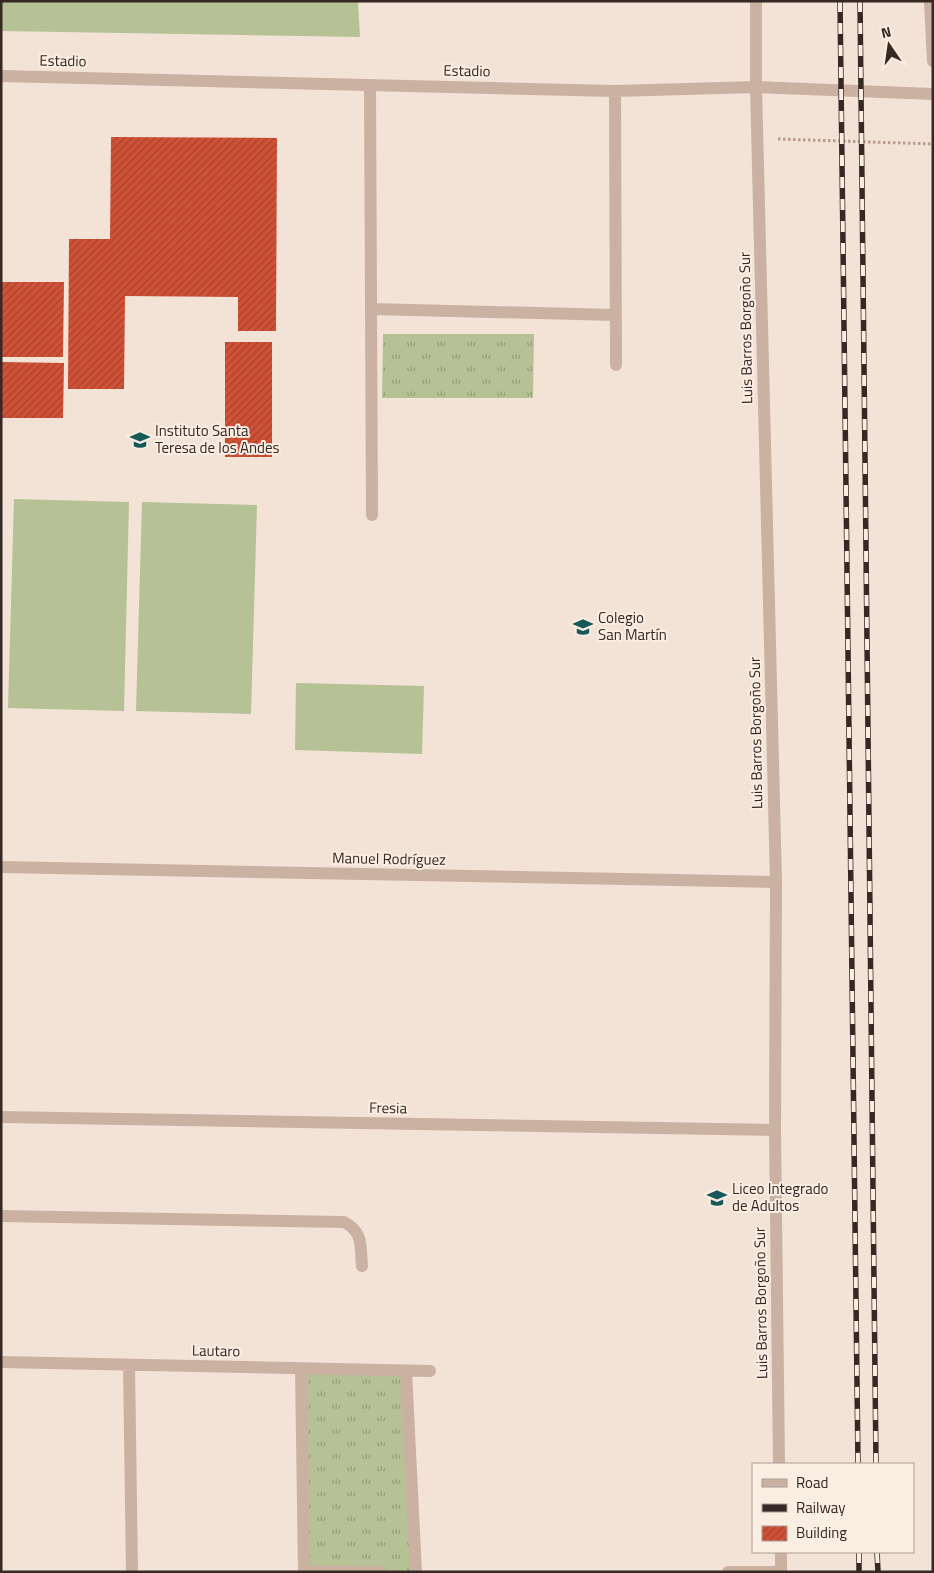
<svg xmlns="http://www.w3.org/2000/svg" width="934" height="1573" viewBox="0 0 934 1573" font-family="'Titillium Web',sans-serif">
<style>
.grass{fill:url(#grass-tufts)}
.pitch{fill:#b6c295}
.building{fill:url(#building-hatch)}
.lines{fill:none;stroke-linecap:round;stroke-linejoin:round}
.path{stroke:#b79b8b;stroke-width:3;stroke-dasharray:2.5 2.5;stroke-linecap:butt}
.minor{stroke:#cbb1a1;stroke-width:12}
.rail-casing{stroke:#352825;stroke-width:5.5}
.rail{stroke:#faede2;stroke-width:4;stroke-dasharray:11;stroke-linecap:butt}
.labels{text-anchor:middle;stroke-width:4;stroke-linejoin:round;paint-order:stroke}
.street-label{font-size:15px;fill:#352825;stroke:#faede2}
.poi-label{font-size:15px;fill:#352825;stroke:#faede2;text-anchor:start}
</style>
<defs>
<pattern id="grass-tufts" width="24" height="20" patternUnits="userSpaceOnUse" patternTransform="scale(1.25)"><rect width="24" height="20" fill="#b6c295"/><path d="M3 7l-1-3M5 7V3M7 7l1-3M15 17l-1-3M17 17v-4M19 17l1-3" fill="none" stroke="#959e79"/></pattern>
<pattern id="building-hatch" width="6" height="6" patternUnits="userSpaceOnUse" patternTransform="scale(1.25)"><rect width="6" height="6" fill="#cf5137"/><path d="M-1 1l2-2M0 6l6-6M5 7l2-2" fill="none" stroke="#a9432e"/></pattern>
</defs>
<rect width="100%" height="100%" fill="#f2e3d6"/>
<path class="grass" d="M383,334h151l-1,64h-151z
M301,1369l105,2 10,201 -112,-1z"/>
<path class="pitch" d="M1,1h357l2,36 -359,-6z
M14,499l115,3 -5,209 -116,-3z
M142,502l115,3 -6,209 -115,-3z
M296,683l128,3 -2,68 -127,-4z"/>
<path class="building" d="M111,137l166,1 -1,193h-38v-34l-113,-1 -1,93h-56l1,-150h41z
M1,282h63l-1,75h-62z
M225,342h47v115h-47z
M1,362l63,1 -1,55h-62z"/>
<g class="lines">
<path class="path" d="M778,139l155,5"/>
<path class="minor" d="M756,1v86l20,795 -1,248 4,334
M930,1l3,60
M1,76l614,15 141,-4 177,7
M370,85l2,430
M615,91l1,274
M371,309l245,6
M1,867l775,15
M1,1117l774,13
M1,1216l343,6c20,10 16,25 18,44
M1,1362l429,9
M129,1365l3,207
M301,1369l3,203
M406,1371l10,201
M781,1552v20
M304,1571l76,1
M728,1572h53"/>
<defs>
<path id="rail" d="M840,1l18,1463
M860,1l16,1463
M859,1552v20
M877,1552l1,20"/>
</defs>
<use href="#rail" class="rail-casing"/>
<use href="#rail" class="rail"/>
</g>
<defs>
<symbol id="school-bare" viewBox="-9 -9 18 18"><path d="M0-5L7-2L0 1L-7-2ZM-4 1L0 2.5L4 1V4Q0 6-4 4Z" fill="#175958" stroke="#faede2" stroke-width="2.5" paint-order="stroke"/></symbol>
</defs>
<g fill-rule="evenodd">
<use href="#school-bare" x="126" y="426" width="28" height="28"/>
<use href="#school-bare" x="569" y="613" width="28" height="28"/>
<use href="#school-bare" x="703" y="1184" width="28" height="28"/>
</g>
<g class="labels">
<g class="street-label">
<text transform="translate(63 61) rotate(1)" y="5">Estadio</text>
<text transform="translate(467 71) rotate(1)" y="5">Estadio</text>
<text transform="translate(746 328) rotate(-91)" y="5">Luis Barros Borgoño Sur</text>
<text transform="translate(756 733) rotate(-91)" y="5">Luis Barros Borgoño Sur</text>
<text transform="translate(389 859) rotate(1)" y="5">Manuel Rodríguez</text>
<text transform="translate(388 1108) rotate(1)" y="5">Fresia</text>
<text transform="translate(761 1303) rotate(-91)" y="5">Luis Barros Borgoño Sur</text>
<text transform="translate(216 1351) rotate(1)" y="5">Lautaro</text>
</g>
<g class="poi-label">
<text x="155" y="436">Instituto Santa<tspan x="155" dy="17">Teresa de los Andes</tspan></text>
<text x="598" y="623">Colegio<tspan x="598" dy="17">San Martín</tspan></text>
<text x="732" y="1194">Liceo Integrado<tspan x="732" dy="17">de Adultos</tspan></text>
</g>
</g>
<rect width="934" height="1573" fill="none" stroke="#352825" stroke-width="5"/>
<rect x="752" y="1463" width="162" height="90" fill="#faede2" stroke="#ab9e96"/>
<rect x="762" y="1479" width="25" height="8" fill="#cbb1a1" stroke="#ab9e96"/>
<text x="796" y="1488" font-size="15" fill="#352825">Road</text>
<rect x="762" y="1504" width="25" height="8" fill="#352825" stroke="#ab9e96"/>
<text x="796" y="1513" font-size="15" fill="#352825">Railway</text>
<rect x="762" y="1526" width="25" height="15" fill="url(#building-hatch)" stroke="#ab9e96"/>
<text x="796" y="1538" font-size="15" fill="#352825">Building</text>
<g transform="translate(889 45) rotate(347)" stroke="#faede2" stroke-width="4" paint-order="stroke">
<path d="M0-4L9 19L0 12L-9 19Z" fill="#352825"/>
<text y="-8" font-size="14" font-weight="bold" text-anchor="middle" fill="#352825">N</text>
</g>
</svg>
